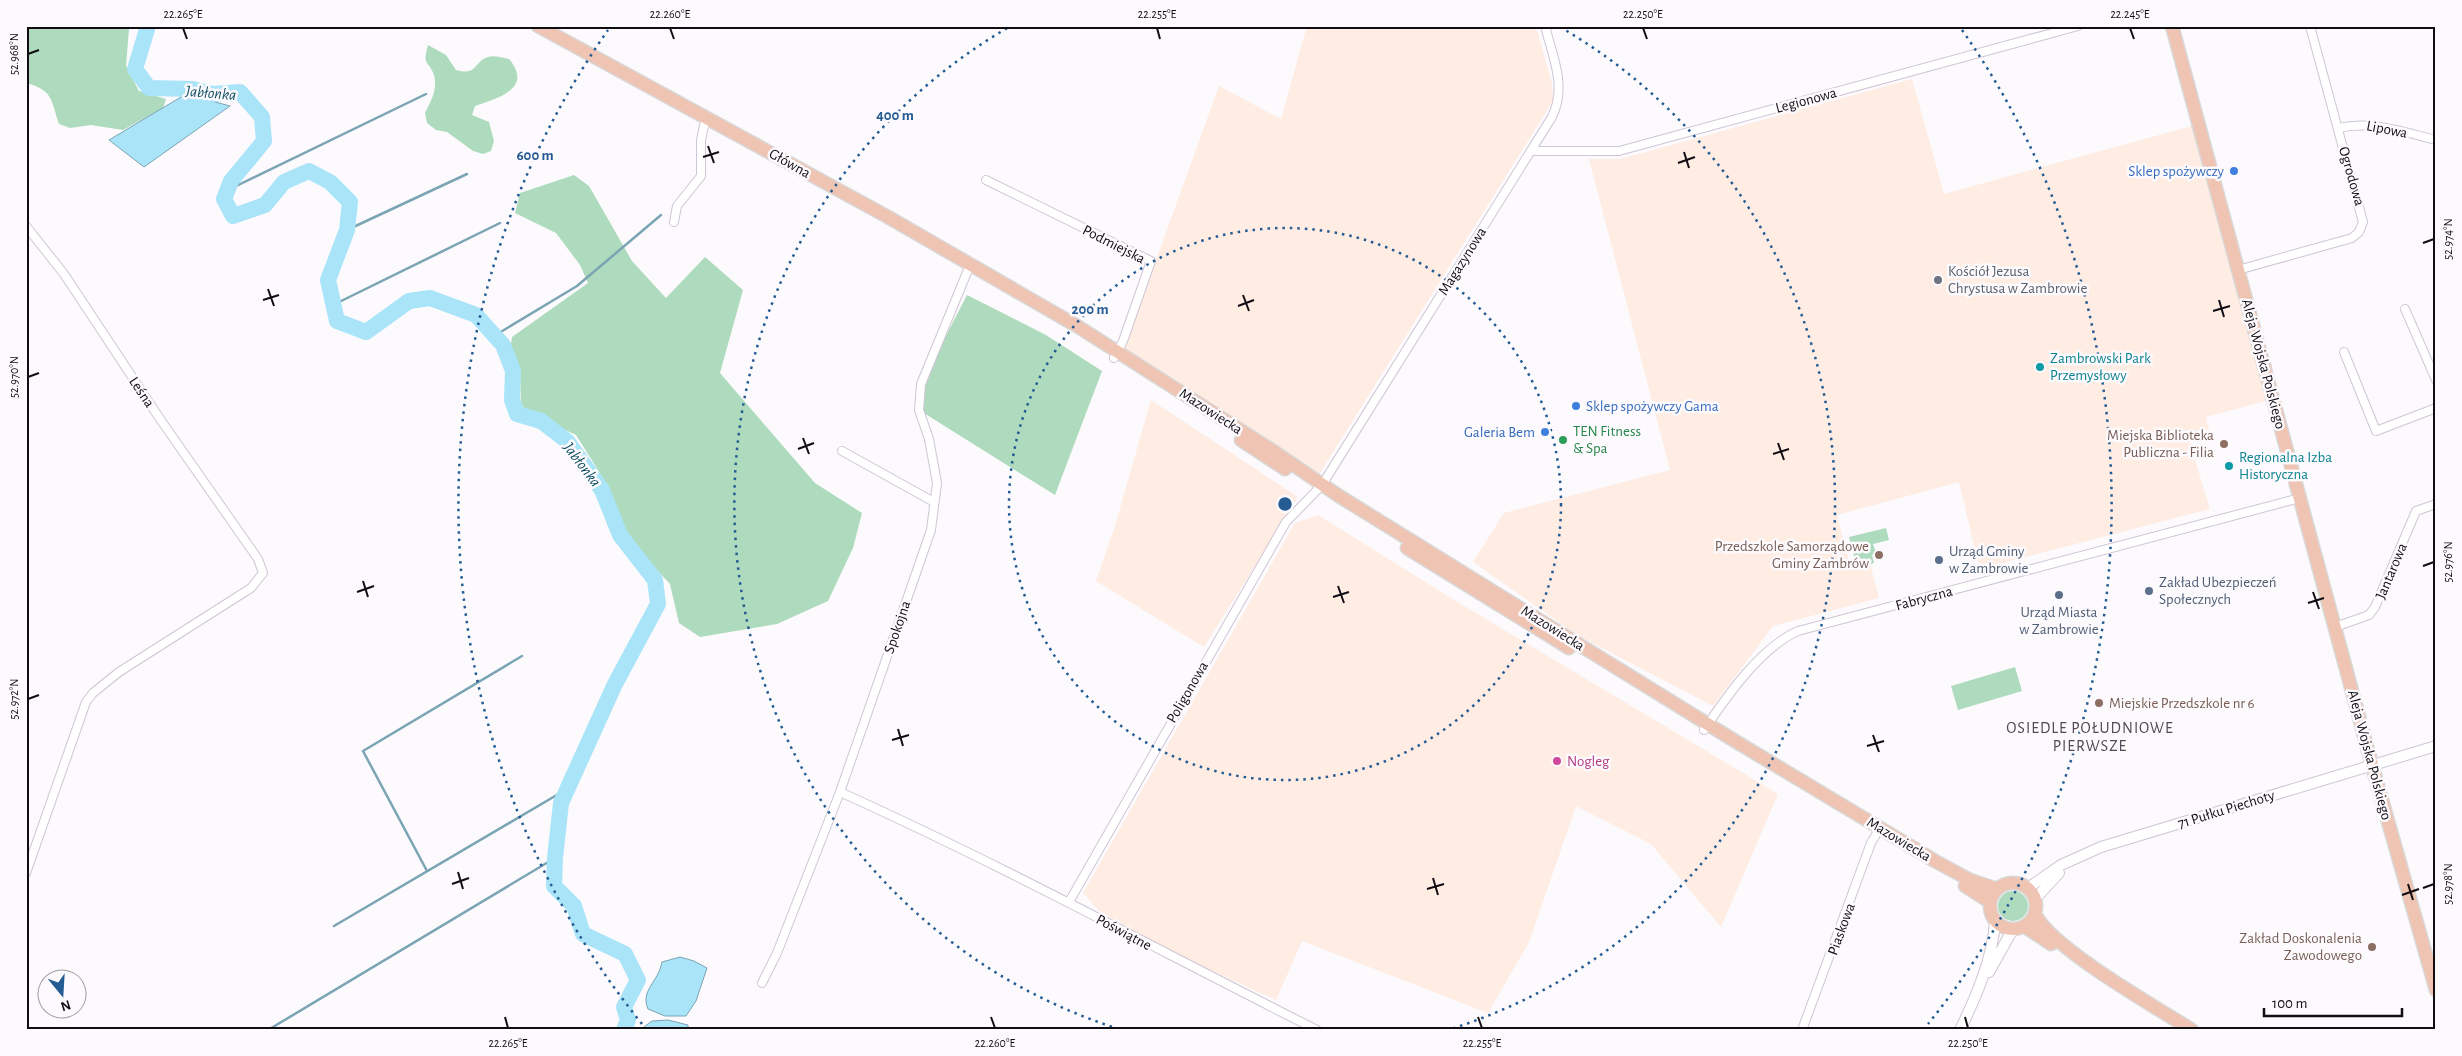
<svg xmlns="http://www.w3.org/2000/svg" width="2462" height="1056" viewBox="0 0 2462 1056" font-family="'Alegreya Sans',sans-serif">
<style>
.industrial{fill:#ffece3}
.green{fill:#aedbbd}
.water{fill:#a9e4f9;stroke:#7ba4b4}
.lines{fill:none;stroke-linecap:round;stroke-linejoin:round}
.stream{stroke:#7ba4b4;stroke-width:2.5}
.river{stroke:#a9e4f9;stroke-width:16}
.minor-casing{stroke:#d0c5d5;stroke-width:10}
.tertiary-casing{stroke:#d0c5d5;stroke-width:12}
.primary-casing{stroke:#d9d8d9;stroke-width:15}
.minor{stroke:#fff;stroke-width:8}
.tertiary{stroke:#fff;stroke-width:10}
.primary{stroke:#efc4b2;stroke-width:12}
.ticks{fill:none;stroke:#110d13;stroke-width:2}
.ring{fill:none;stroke:#245b93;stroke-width:2.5;stroke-dasharray:2.5 5}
.shop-dot{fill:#3f7fe0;stroke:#fcfafd;stroke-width:2}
.worship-dot{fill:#6b7280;stroke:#fcfafd;stroke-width:2}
.culture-dot{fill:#0f9aa8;stroke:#fcfafd;stroke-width:2}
.leisure-dot{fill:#2e9e5b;stroke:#fcfafd;stroke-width:2}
.education-dot{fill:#8d6e63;stroke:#fcfafd;stroke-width:2}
.service-dot{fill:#5c6f8a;stroke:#fcfafd;stroke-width:2}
.hotel-dot{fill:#d1479c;stroke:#fcfafd;stroke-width:2}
.labels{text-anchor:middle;stroke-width:5;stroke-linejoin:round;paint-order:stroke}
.street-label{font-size:15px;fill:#110d13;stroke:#fcfafd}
.shop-label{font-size:15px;fill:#366cbe;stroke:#fcfafd;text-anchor:end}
.worship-label{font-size:15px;fill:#5b616d;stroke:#fcfafd;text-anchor:start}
.culture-label{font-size:15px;fill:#0d838f;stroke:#fcfafd;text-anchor:start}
.leisure-label{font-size:15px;fill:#27864d;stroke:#fcfafd;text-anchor:start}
.education-label{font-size:15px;fill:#785e54;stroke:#fcfafd;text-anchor:end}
.service-label{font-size:15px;fill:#4e5e75;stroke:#fcfafd;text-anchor:start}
.hotel-label{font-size:15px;fill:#b23c85;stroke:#fcfafd;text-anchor:start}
.water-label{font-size:16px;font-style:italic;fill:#0e4f61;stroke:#fcfafd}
.neighbourhood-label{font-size:16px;letter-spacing:1px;fill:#524856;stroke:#fcfafd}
.centre{fill:#245b93;stroke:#fcfafd;stroke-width:2.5}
.ring-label{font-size:15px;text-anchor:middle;font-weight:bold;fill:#245b93;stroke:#fcfafd;stroke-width:5;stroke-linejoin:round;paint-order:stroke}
.neatline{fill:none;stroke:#110d13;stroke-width:2}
.ticks-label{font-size:12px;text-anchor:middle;fill:#110d13}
</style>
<rect width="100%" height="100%" fill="#fcfafd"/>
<path class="industrial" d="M1307,26h229l16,58 1,17 -235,375 -199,-127 32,-88 5,-1 63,-174 62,33z
M1912,79l32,115 248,-68 74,275 -60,16 3,13 -21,7 22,72 -227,59 -4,-2 -20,-84 -122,33 14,54 19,-5 9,34 -106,28 -60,80 -136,-71 -104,-73 31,-49 166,-43 -81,-311h31z
M1151,400l147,97 -94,150 -108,-66 19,-55z
M1318,515l128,80 332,199 -57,133 -70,-83 -75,-38 -47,136 -41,71 -186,-72 -26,59 -94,-43 -83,-46 -16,-18 212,-370z"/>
<path class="green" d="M29,26h99l1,3 -3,37 13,25 27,8 -3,9 -40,22 -32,-5 -21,3 -11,-4c-8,-24 -6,-34 -33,-41v-51z
M428,45l18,10 10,15c22,6 17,-8 32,-13 6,-2 15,1 21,2 25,30 -12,39 -34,47l-3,9 17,7 5,19 -3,10 -8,3 -10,-3 -26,-19 -11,-2 -9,-7 -2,-10c6,-12 13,-24 9,-38 -6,-16 -12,-8 -6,-30z
M574,175l15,11 43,75 34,37 39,-41 38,33 -23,83 95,110 47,30 -9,35 -25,53 -51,23 -77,13 -21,-14 -9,-39 -43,-46 -24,-60 -27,-43 -45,-21 -10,-9 -1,-35 -10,-19 2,-14 76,-54 -8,-18 -24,-32 -41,-20 5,-20z
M967,295l79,40 56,36 -47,124 -136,-85 2,-26z
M1886,528l3,12 -16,4 3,9 -4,2 2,8 -17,5 -8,-31z
M2015,667l7,24 -64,19 -7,-24z
M1998 906a15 15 0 1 1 30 0a15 15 0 1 1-30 0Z"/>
<path class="water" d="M186,94l44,12 -86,61 -35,-27z
M680,957l14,4 13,7 -11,33 -10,15h-21l-17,-7c-8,-19 10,-26 14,-47z
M668,1020l20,5v5h-48l12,-9z"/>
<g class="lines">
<path class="stream" d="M228,190l198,-96
M347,230l120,-56
M333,305l167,-82
M494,336l83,-50 84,-71
M427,871l-64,-120 159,-95
M334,926l233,-137
M268,1030l287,-172"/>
<path class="river" d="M148,26l-13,43 14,19 44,1 20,5 27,-2 22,25 2,24 -33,40 -7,18 9,17 32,-11 19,-23 25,-11 21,11 20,20 -3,28 -19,50 9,41 29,11 43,-31 21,-3 46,17 27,30 10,26 -1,29 5,14 24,7 26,20 35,49 18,45 35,45 3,24 -43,80 -54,119 -6,55 -1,28 20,20 9,28 42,20 13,26 -14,27 4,13 -4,10"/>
<defs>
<path id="minor" d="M2338,128c34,-8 65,4 98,12
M1531,151h88l459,-125
M986,180l165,81 -28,80 -9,17
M674,222l3,-16 24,-30v-36l5,-23
M26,226l38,48 96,145 98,140 5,14 -12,15 -132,84 -26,21 -7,9 -60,171
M2238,270l114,-32 7,-6 4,-10 -53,-196
M2405,309l31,71
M2344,352l32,79 60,-23
M842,451l92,51
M2335,627l34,-12 6,-8 41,-96 20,-7
M1704,730c23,-34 56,-82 94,-99l502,-133
M840,792c162,73 318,158 477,238
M1069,902l217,-380 36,-37 230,-368c15,-31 1,-59 -7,-91
M762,983l15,-30 63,-161 91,-262 6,-47 -8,-44 -10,-29 2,-26 49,-119
M1802,1030l69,-187 9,-15"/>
<path id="tertiary" d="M2028,888l33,-23 40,-18 335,-101
M2035,899l24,-26
M1989,972l24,-43
M1960,1030c16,-33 33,-72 35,-109"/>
<path id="primary" d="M538,26l350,191 189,109 193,123 69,47 396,245 200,120 35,19 27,9
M2172,26l200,739 64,225
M1241,440l44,29
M1407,548l162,100
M1990 906a23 23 0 1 1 46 0a23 23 0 1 1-46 0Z
M1965,886l25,16
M2035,914c16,34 122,94 157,116
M2024,926l27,18"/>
</defs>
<use href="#minor" class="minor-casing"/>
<use href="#tertiary" class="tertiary-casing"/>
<use href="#primary" class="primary-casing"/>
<use href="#minor" class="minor"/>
<use href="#tertiary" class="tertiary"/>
<use href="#primary" class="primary"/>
</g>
<path class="ticks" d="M183,28l4,11M670,28l4,11M1157,28l3,11M1643,28l4,11M2130,28l4,11M28,54l11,-4M708,146l6,17M1684,152l5,16M703,157l16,-5M1678,163l17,-6M2423,243l11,-4M268,289l6,17M1243,295l6,16M263,300l16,-5M2219,300l5,17M1238,306l16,-6M2213,311l17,-5M28,377l11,-4M803,438l6,16M1778,443l6,17M798,449l16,-6M1773,454l16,-5M2423,566l11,-4M363,581l5,16M1338,586l6,17M357,592l17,-6M2313,592l6,17M1333,597l16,-5M2308,603l16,-5M28,699l11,-4M898,729l5,17M1873,735l6,17M892,740l17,-5M1867,746l17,-5M458,872l5,17M1433,878l5,17M452,884l17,-6M2408,884l5,16M2423,888l11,-4M1427,889l17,-5M2402,895l17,-6M505,1017l3,11M991,1017l4,11M1478,1017l4,11M1965,1017l3,11"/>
<g class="ring">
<circle cx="1285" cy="504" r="276"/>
<path d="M1119 1029A551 551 0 0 1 1009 27M1560 27A551 551 0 0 1 1451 1029"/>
<path d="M642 1024A827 827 0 0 1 608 30M1962 30A827 827 0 0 1 1928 1024"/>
</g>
<g class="shop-dot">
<circle cx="2234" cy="171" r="5"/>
<circle cx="1576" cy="406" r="5"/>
<circle cx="1545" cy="432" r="5"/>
</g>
<circle class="worship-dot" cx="1938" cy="280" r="5"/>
<g class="culture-dot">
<circle cx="2040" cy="367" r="5"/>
<circle cx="2229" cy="466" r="5"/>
</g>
<circle class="leisure-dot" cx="1563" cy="440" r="5"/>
<g class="education-dot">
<circle cx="2224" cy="444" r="5"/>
<circle cx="1879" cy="555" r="5"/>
<circle cx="2099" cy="703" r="5"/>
<circle cx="2372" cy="947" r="5"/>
</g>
<g class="service-dot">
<circle cx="1939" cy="560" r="5"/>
<circle cx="2149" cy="591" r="5"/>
<circle cx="2059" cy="595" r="5"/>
</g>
<circle class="hotel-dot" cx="1557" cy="761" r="5"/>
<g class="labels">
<g class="street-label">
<text transform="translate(1806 100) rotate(-15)" y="5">Legionowa</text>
<text transform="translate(2387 129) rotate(11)" y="5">Lipowa</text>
<text transform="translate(790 163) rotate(29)" y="5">Główna</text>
<text transform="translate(2352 176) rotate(74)" y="5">Ogrodowa</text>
<text transform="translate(1114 244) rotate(27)" y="5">Podmiejska</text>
<text transform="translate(1462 261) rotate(-58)" y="5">Magazynowa</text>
<text transform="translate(2264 364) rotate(75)" y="5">Aleja Wojska Polskiego</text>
<text transform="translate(142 392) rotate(56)" y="5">Leśna</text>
<text transform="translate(1211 411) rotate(33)" y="5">Mazowiecka</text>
<text transform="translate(2391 571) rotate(-67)" y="5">Jantarowa</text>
<text transform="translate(1924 598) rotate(-15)" y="5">Fabryczna</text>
<text transform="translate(897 627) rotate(-71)" y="5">Spokojna</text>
<text transform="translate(1553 628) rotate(32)" y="5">Mazowiecka</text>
<text transform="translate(1187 692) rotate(-60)" y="5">Poligonowa</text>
<text transform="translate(2370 755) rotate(75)" y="5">Aleja Wojska Polskiego</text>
<text transform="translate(2226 809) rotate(-17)" y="5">71 Pułku Piechoty</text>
<text transform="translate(1899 839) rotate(31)" y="5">Mazowiecka</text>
<text transform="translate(1841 929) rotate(-70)" y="5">Piaskowa</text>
<text transform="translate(1124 932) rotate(28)" y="5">Poświątne</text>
</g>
<g class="shop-label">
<text x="2224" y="176">Sklep spożywczy</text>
<text x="1586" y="411" text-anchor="start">Sklep spożywczy Gama</text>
<text x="1535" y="437">Galeria Bem</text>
</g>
<g class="worship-label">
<text x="1948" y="276">Kościół Jezusa<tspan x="1948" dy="17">Chrystusa w Zambrowie</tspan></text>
</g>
<g class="culture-label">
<text x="2050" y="363">Zambrowski Park<tspan x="2050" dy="17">Przemysłowy</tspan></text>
<text x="2239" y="462">Regionalna Izba<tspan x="2239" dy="17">Historyczna</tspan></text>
</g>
<g class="leisure-label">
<text x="1573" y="436">TEN Fitness<tspan x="1573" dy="17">&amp; Spa</tspan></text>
</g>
<g class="education-label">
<text x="2214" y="440">Miejska Biblioteka<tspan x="2214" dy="17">Publiczna - Filia</tspan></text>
<text x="1869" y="551">Przedszkole Samorządowe<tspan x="1869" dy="17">Gminy Zambrów</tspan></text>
<text x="2109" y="708" text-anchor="start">Miejskie Przedszkole nr 6</text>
<text x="2362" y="943">Zakład Doskonalenia<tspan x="2362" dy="17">Zawodowego</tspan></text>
</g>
<g class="service-label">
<text x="1949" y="556">Urząd Gminy<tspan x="1949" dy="17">w Zambrowie</tspan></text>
<text x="2159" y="587">Zakład Ubezpieczeń<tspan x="2159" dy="17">Społecznych</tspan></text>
<text x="2059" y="617" text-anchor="middle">Urząd Miasta<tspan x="2059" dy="17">w Zambrowie</tspan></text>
</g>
<g class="hotel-label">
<text x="1567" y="766">Nogleg</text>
</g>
<g class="water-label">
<text transform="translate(211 92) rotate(5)" y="6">Jabłonka</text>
<text transform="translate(583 464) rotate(53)" y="6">Jabłonka</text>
</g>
<g class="neighbourhood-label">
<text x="2090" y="733">OSIEDLE POŁUDNIOWE<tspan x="2090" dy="18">PIERWSZE</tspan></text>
</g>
</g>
<circle cx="1285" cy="504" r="8" class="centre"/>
<g class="ring-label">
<text x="895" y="120">400 m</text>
<text x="535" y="160">600 m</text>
<text x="1090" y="314">200 m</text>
</g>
<rect width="2462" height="1056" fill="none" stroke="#fcfafd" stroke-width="55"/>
<g transform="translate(62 994) rotate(162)"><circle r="24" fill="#fcfafd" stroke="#9e9b9f"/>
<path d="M0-4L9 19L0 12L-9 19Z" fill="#245b93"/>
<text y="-8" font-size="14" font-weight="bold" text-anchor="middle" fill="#110d13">N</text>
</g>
<path d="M2264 1008v8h138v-8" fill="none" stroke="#110d13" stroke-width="2.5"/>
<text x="2272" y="1008" font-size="15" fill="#110d13" stroke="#fcfafd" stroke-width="4" paint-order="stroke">100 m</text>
<rect x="28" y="28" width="2406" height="1000" class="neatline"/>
<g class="ticks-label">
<text x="183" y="18">22.265°E</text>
<text x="670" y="18">22.260°E</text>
<text x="1157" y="18">22.255°E</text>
<text x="1643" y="18">22.250°E</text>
<text x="2130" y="18">22.245°E</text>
<text transform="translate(14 54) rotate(-90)" y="4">52.968°N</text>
<text transform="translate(2448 239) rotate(-90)" y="4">52.974°N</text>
<text transform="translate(14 377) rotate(-90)" y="4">52.970°N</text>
<text transform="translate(2448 562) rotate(-90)" y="4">52.976°N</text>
<text transform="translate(14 699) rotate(-90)" y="4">52.972°N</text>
<text transform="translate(2448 884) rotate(-90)" y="4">52.978°N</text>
<text x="508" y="1047">22.265°E</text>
<text x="995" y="1047">22.260°E</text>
<text x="1482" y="1047">22.255°E</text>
<text x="1968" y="1047">22.250°E</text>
</g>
</svg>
